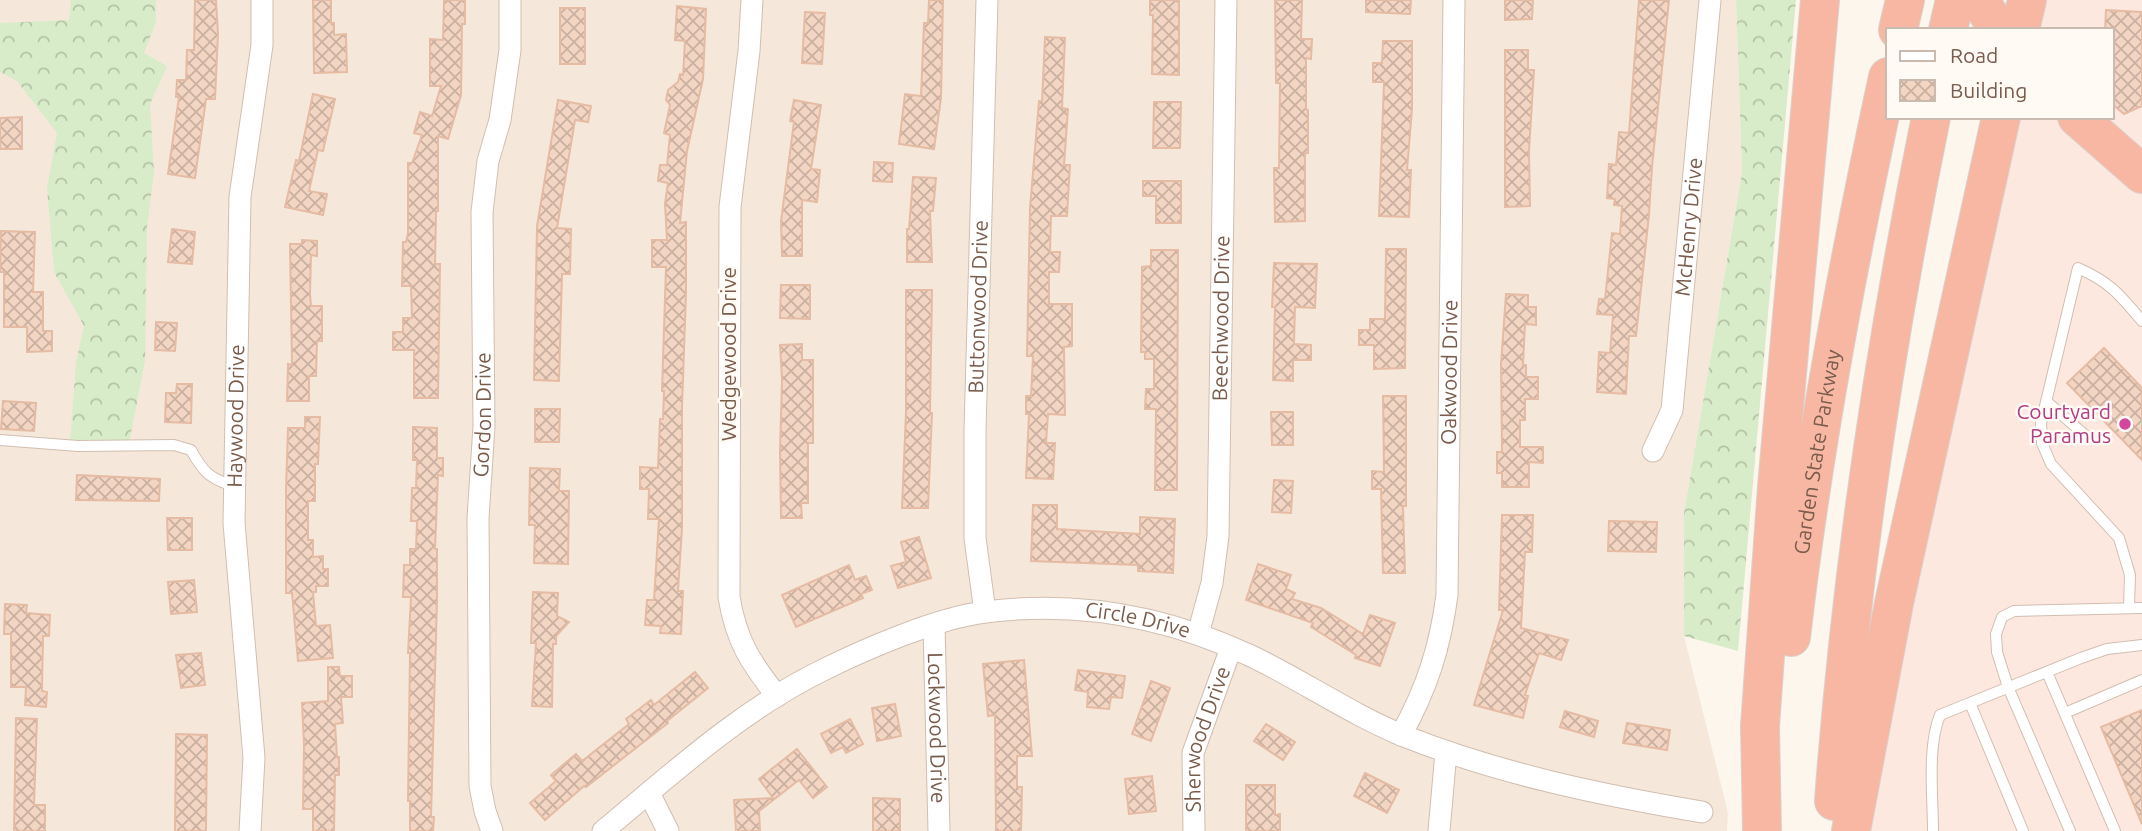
<svg xmlns="http://www.w3.org/2000/svg" width="2142" height="831" viewBox="0 0 2142 831" font-family="Ubuntu,sans-serif">
<style>
.residential{fill:#f5e8da}
.commercial{fill:#fde8e0}
.forest{fill:url(#forest-crowns)}
.building{fill:url(#building-cross-hatch);stroke:#e6bba3;stroke-width:2}
.lines{fill:none;stroke-linecap:round;stroke-linejoin:round}
.lane-casing{stroke:#d1beb0;stroke-width:12}
.street-casing{stroke:#d1beb0;stroke-width:23}
.highway-casing{stroke:#dad1cd;stroke-width:40}
.lane{stroke:#fff;stroke-width:10}
.street{stroke:#fff;stroke-width:21}
.highway{stroke:#f7b7a3;stroke-width:38}
.hotel-dot{fill:#d1479c;stroke:#fffaf3;stroke-width:2.5}
.labels{text-anchor:middle;stroke-width:5;stroke-linejoin:round;paint-order:stroke}
.street-label{font-size:21px;fill:#7a5c4d;stroke:#fffaf3}
.hotel-label{font-size:21px;fill:#b23c85;stroke:#fffaf3;text-anchor:end}
</style>
<defs>
<pattern id="forest-crowns" width="20" height="18" patternUnits="userSpaceOnUse" patternTransform="scale(1.75)"><rect width="20" height="18" fill="#d8ecc9"/><path d="M2 6a3 3 0 1 1 6 0M12 15a3 3 0 1 1 6 0" fill="none" stroke="#b4c2a5"/></pattern>
<pattern id="building-cross-hatch" width="8" height="8" patternUnits="userSpaceOnUse" patternTransform="scale(1.75)"><rect width="8" height="8" fill="#f3d5c3"/><path d="M0 0l8 8M0 8l8-8" fill="none" stroke="#cab0a1"/></pattern>
</defs>
<rect width="100%" height="100%" fill="#fdf6ec"/>
<path class="residential" d="M0,0h1736l6,172 -58,341v123l44,177 -1,18h-1727z"/>
<path class="commercial" d="M2027,0h115v831h-291l150,-714h111v-87h-92z"/>
<path class="forest" d="M71,0h85v22l-12,31 23,13 -17,38 4,69 -7,54 -2,134 -16,83 -59,-2 6,-80 8,-36 -30,-54 -7,-84 10,-55 -40,-52 -17,-9v-49l69,-3z
M1736,0h60l-58,651 -54,-15v-123l58,-341z"/>
<path class="building" d="M195,0h21l2,34 -3,65h-9l-11,79 -27,-4 11,-77h-3l1,-17h9l1,-30h7z
M313,0h18v23h3v12l12,-1 1,38 -33,1z
M444,0h21v24h-3l-1,71 -13,44 -10,-3v75h-2l-1,53h5l-2,134h-24v-48h-21v-18h10v-14h9l-1,-32h-9l1,-44h3l2,-9v-70h4l10,-28 -8,-2 6,-21 12,4 9,-30h-11v-47l13,1z
M929,0h14l-2,98 -7,51 -35,-5 6,-50 16,2 3,-73h4z
M1150,0h29v75l-27,-1 1,-59h-3z
M1275,0h27l-1,39h11l-1,20 -5,-1v51l2,1v43h-3v68l-30,1 -1,-54h5l1,-85h-4z
M1366,0h45l-1,14 -44,-2z
M1505,0h28l-1,19 -27,1z
M1639,0h30l-17,167 -3,48 -13,121h-7l-3,58 -29,-2 2,-40 11,1 3,-38 -16,-1 2,-15h6l7,-66 8,1 2,-28 -8,-1 1,-6 -8,-1 2,-34 7,1 3,-33 10,1z
M677,6l29,3 -3,70 -16,72 -7,72 6,-1v71l-4,115v120l-4,63h5l-2,43 -21,-1 1,-7 -16,-1 2,-25h7l5,-81h-11l1,-30h-9v-22l18,1 2,-49h3l1,-28h-2l4,-124h-14v-27h15l-2,-36 3,-21 -10,-2 2,-16h7l3,-30 -6,-2 6,-28 -4,-5 2,-10 10,-8 2,-8 3,1 2,-34 -10,-1z
M560,8h25v56h-25z
M2106,10l36,2v94l-18,8 -12,-10v-74h-7z
M805,12l20,1 -3,51 -20,-1z
M1045,37l20,1 -3,70 6,1 -4,56h6l-3,51h-16l-1,36h10l-1,20h-10v32h23v42l-8,1 1,68 -17,-1 -2,29h9l-2,36 -27,-1 3,-64h-3v-18h5l2,-40h-6l3,-148 9,-107 3,1z
M1383,41h29v68l-5,61h4l-2,47 -30,-1 5,-134h-11v-19h9z
M1505,50h23v20h6l-5,81 1,55 -25,1z
M313,94l22,5 -12,52 -5,-1 -9,41 18,3 -4,21 -38,-8 11,-47 3,1z
M558,100l33,6 -3,16 -13,-2 -18,108 14,1 -1,45h-8l-3,107 -25,-1 3,-154z
M794,100l27,5 -10,64 9,1 -3,32 -15,-2v56h-20l-1,-35 13,-99 -4,-1z
M1154,102h27l-1,46h-27z
M22,117v32h-22v-31z
M874,162l19,1 -1,19 -19,-1z
M913,177l23,1 -3,33h-3l2,51h-25v-33h2z
M1143,181h38v42h-25v-27h-13z
M172,229l23,3 -3,32 -24,-2z
M1,231l34,1 -2,60h10v39h9v20l-25,1v-25h-23v-55h-4z
M302,240l15,1v15l-6,-1 -1,39 1,12h11v35h-5l-1,35h-7v25h-22l1,-37 4,1 -2,-121h12z
M1386,249h20l-1,119 -31,1v-24h-15v-15h11v-11h15z
M1151,250h27l-1,240h-22l1,-81h-11l1,-20h8v-30h-9v-7h-4l1,-85 9,-1z
M1274,263l43,1 -2,44 -20,-1 -1,37 17,1v15h-18v21l-20,-1 2,-73h-3z
M781,285h29v34l-30,-1z
M906,290h26l-2,123h2l-4,95h-26l4,-96z
M1506,294l22,1v12h8v18l-11,-1 -2,41h3v12h12v22h-13v21h-5v27h23v16l-14,-1v25h-27v-14h-5v-21h5l-1,-88z
M156,322l21,1 -2,28 -20,-1z
M802,344v16h11v83h-5v60h-7l1,15h-21l-1,-66 2,-72 -2,-35z
M2104,348l38,40v72l-75,-77z
M177,384h15l-1,39 -26,-1 1,-29h10z
M1383,396h23v110h-3l2,67h-22l-2,-84h-9v-18l12,1z
M3,401l33,2 -2,28 -33,-2z
M535,409h25l-1,33h-24z
M1271,412h22v33h-21z
M305,417h15l-2,47h-3v37h-7v39h5v17l10,-1v13h5v17h-12v6h-3l3,34 14,-1 3,33 -35,3 -6,-68h-6v-104l2,-61h17z
M413,427l24,1v30h6v18l-5,-1 -3,74h2v51l-6,217h3l-1,14h-23v-30h-2l2,-148h-2l3,-56h-8l1,-32h6v-16h6l1,-28h-6l1,-33h4l1,-28h-4z
M530,468l30,1 -1,22h10l-1,73 -34,-1 1,-38h-6z
M77,475l83,4 -1,22 -83,-1z
M1274,480l19,1 -2,32 -19,-1z
M1033,505h24v24l83,5v-17l35,2 -2,54 -35,-2v-6l-107,-4z
M1502,515h31l-1,37h-7l-4,76 47,12 -7,20 -22,-7 -14,42 3,1 -5,22 -49,-13 29,-95h-4z
M167,518h25v32h-24z
M1609,521l48,1 -1,30 -48,-1z
M919,537l12,41 -33,10 -7,-22 15,-4 -5,-20z
M1258,564l33,11 -5,14 9,4 -3,6 29,9 42,26 7,-19 25,8 -15,43 -25,-8 1,-3 -45,-28 2,-4 -67,-23z
M849,565l6,15 11,-4 6,14 -11,4 2,4 -67,29 -14,-32z
M194,580l3,32 -26,2 -3,-32z
M533,592l25,1 -1,23 12,6 -13,14v8h-3l-1,63 -20,-1 4,-63h-5z
M5,604l22,1 -1,8 24,2 -1,21h-6l-1,55 5,1 -1,15 -21,-2 1,-18h-15v-53h-7z
M201,653l4,32 -24,3 -5,-33z
M1024,660l8,96h-15v31h5l-1,44h-25l-1,-116 -7,1 -5,-52z
M328,667h11l1,9h12v21h-11l2,26 -8,1 2,33h2v18h-4l-1,56h-21v-22h-10l1,-64 -2,-42 26,-2z
M1078,670l47,6 -3,22 -11,-1 -2,12 -22,-2 1,-15 -13,-2z
M695,672l13,16 -41,33 1,2 -82,64 -2,-1 -39,34 -15,-17 26,-22 -5,-6 25,-21 6,7 47,-37 -3,-5 25,-19 3,5z
M1151,681l19,7 -19,53 -19,-7z
M895,704l6,32 -24,5 -5,-33z
M2142,710v114l-41,-97z
M1565,711l33,10 -4,16 -34,-10z
M16,718l21,1 -3,86h11v26h-31z
M850,719l13,25 -17,9 -3,-6 -12,6 -10,-19z
M1627,723l43,7 -3,20 -44,-7z
M1266,724l29,18 -12,18 -29,-19z
M176,734l31,1 -1,96h-31z
M797,749l30,38 -14,11 -14,-18 -40,31 1,20h-24l-2,-31 39,-2 -14,-19z
M1365,773l34,17 -12,23 -33,-17z
M1152,776l4,35 -27,3 -4,-35z
M1246,785h29v30l5,-1v17h-34z
M873,798l27,1v32h-27z"/>
<g class="lines">
<defs>
<path id="lane" d="M2046,401l39,34
M0,440l78,6 96,-1 17,5c12,22 19,29 43,36
M2129,608l1,-33 -11,-37 -68,-74 -9,-21 -1,-20 37,-155c32,14 42,27 64,53
M2047,672l68,159
M1970,703l53,128
M2065,713l77,-33
M1933,831c0,-36 -6,-84 7,-116l141,-57 26,-9 35,-4
M2070,831l-62,-144 -11,-35 -1,-18 6,-17 12,-6 128,-3"/>
<g id="street">
<path d="M752,0l-3,51 -19,156 -1,390c7,43 21,65 48,99"/>
<path id="s1" d="M1653,451l19,-41 38,-410"/>
<path id="s2" d="M985,612l-10,-74v-108l12,-430"/>
<path id="s3" d="M934,625l5,206"/>
<path id="s4" d="M1198,634l14,-51 6,-47 8,-536"/>
<path id="s5" d="M1401,735c26,-47 39,-87 46,-140l7,-595"/>
<path d="M649,793l19,38"/>
<path id="s6" d="M250,831l4,-73 -20,-235 6,-326 22,-152v-45"/>
<path id="s7" d="M492,831l-7,-20 -5,-25 -2,-268 6,-92 -2,-214 6,-51 12,-41 10,-70v-50"/>
<path id="s8" d="M603,831c69,-57 137,-120 218,-160 44,-22 116,-53 164,-59 93,-12 180,4 264,43 53,25 101,59 155,81 96,38 197,59 298,76"/>
<path id="s9" d="M1194,831l-1,-78 38,-105"/>
<path d="M1439,831l7,-79"/>
</g>
<g id="highway">
<path d="M1980,0l18,30"/>
<path d="M1898,30l7,-30"/>
<path d="M1948,30l7,-30"/>
<path d="M2020,30l7,-30"/>
<path d="M2077,117l65,57"/>
<path id="s10" d="M1791,637c22,-189 57,-374 97,-560"/>
<path d="M1834,801c17,-230 51,-458 97,-684"/>
<path d="M1762,831l-2,-105 17,-239 43,-487"/>
<path d="M1851,831l43,-228 107,-486"/>
</g>
</defs>
<use href="#lane" class="lane-casing"/>
<use href="#street" class="street-casing"/>
<use href="#highway" class="highway-casing"/>
<use href="#lane" class="lane"/>
<use href="#street" class="street"/>
<use href="#highway" class="highway"/>
</g>
<circle class="hotel-dot" cx="2125" cy="424" r="7"/>
<g class="labels">
<g class="street-label">
<text dy="7" stroke="none"><textPath href="#s1" startOffset="229">McHenry Drive</textPath></text>
<text dy="7" stroke="none"><textPath href="#s2" startOffset="306">Buttonwood Drive</textPath></text>
<text dy="7" stroke="none"><textPath href="#s4" startOffset="318">Beechwood Drive</textPath></text>
<text transform="translate(729 354) rotate(-90)" y="7">Wedgewood Drive</text>
<text dy="7" stroke="none"><textPath href="#s5" startOffset="371">Oakwood Drive</textPath></text>
<text dy="7" stroke="none"><textPath href="#s6" startOffset="416">Haywood Drive</textPath></text>
<text dy="7" stroke="none"><textPath href="#s7" startOffset="418">Gordon Drive</textPath></text>
<text dy="7" stroke="none"><textPath href="#s10" startOffset="187">Garden State Parkway</textPath></text>
<text dy="7" stroke="none"><textPath href="#s8" startOffset="600">Circle Drive</textPath></text>
<text dy="7" stroke="none"><textPath href="#s3" startOffset="103">Lockwood Drive</textPath></text>
<text dy="7" stroke="none"><textPath href="#s9" startOffset="94">Sherwood Drive</textPath></text>
</g>
<g class="hotel-label">
<text x="2111" y="419">Courtyard<tspan x="2111" dy="24">Paramus</tspan></text>
</g>
</g>
<rect x="1886" y="28" width="228" height="91" fill="#fffaf3" stroke="#cabbb1" stroke-width="2"/>
<rect x="1900" y="51" width="35" height="10" fill="#ffffff" stroke="#cabbb1" stroke-width="2"/>
<text x="1950" y="63" font-size="21" fill="#7a5c4d">Road</text>
<rect x="1900" y="80" width="35" height="21" fill="url(#building-cross-hatch)" stroke="#cabbb1" stroke-width="2"/>
<text x="1950" y="98" font-size="21" fill="#7a5c4d">Building</text>
</svg>
